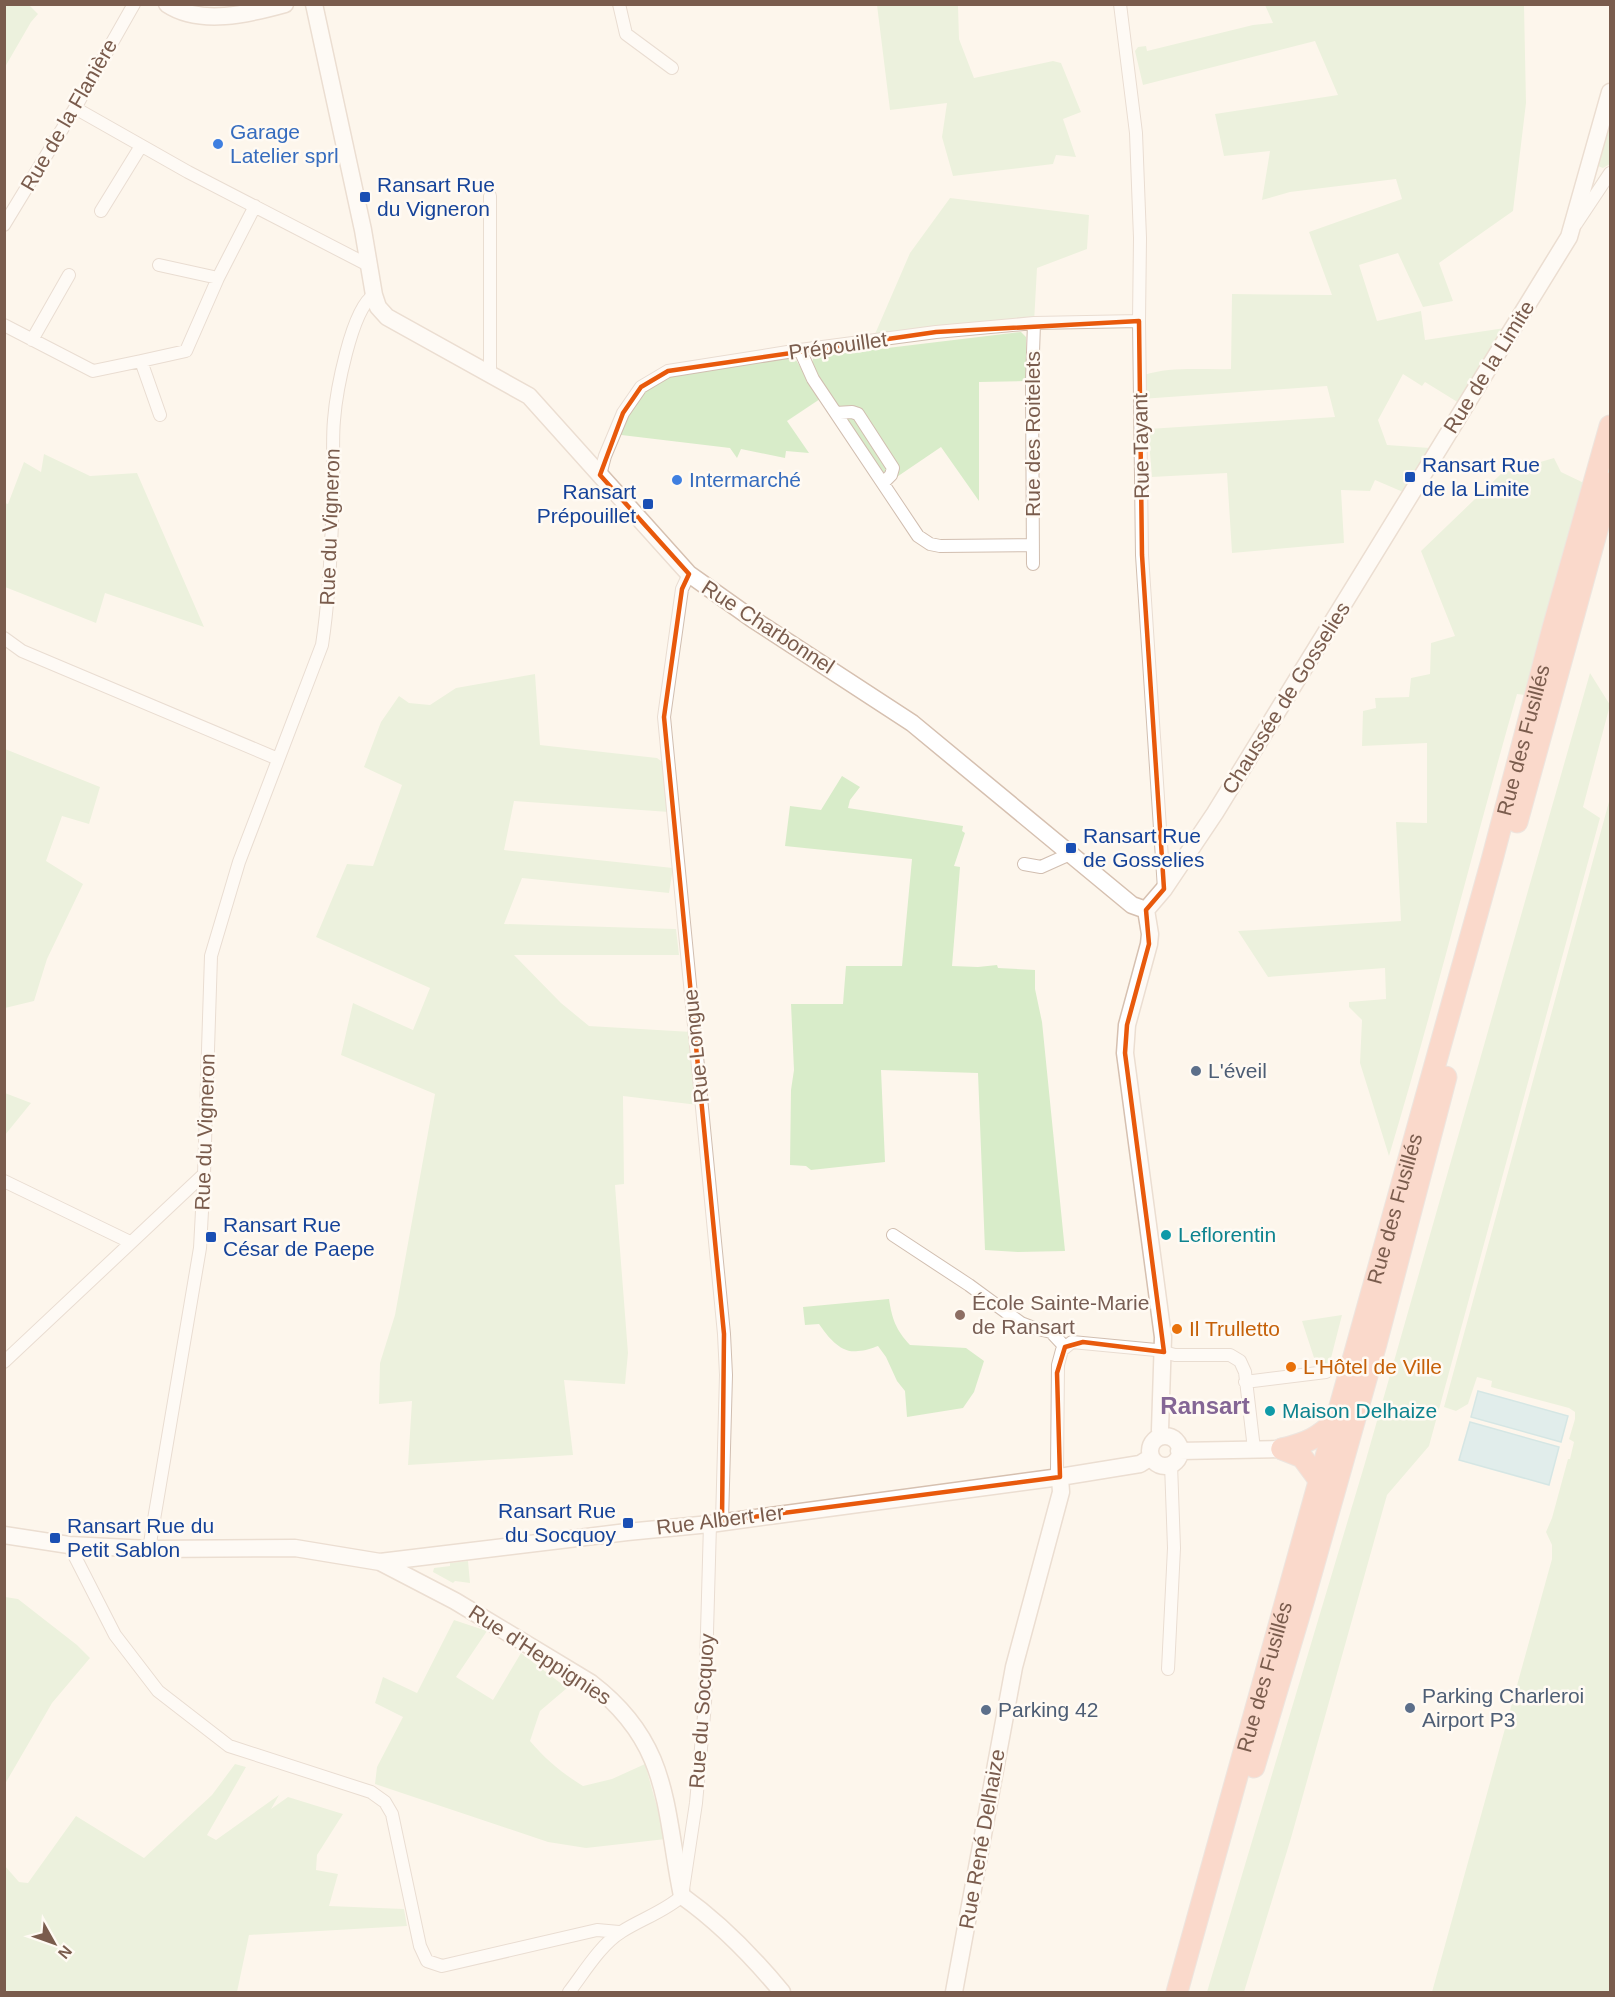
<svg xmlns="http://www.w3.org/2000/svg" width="1615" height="1997" viewBox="0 0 1615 1997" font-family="Helvetica,sans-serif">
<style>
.green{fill:#d8ecc9}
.water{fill:#bfe3e8;stroke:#a5d3da;stroke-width:1.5}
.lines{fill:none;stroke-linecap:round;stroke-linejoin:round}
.street-casing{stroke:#d1beb0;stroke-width:14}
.secondary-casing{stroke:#d6c0b0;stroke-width:19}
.highway-casing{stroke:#dad1cd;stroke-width:23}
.street{stroke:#fff;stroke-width:12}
.secondary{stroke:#fff;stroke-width:16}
.highway{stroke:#f7b7a3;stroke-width:21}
.marked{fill:none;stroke:#e8590c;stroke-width:4.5;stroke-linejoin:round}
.shop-dot{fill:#3f7fe0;stroke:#fffaf3;stroke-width:2}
.transit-dot{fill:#1a4fb4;stroke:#fffaf3;stroke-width:2}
.service-dot{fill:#5c6f8a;stroke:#fffaf3;stroke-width:2}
.culture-dot{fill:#0f9aa8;stroke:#fffaf3;stroke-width:2}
.education-dot{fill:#8d6e63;stroke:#fffaf3;stroke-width:2}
.food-dot{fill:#e8710a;stroke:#fffaf3;stroke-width:2}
.labels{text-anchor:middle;stroke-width:5;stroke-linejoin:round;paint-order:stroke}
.street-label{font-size:21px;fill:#7a5c4d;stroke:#fffaf3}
.shop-label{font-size:21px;fill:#366cbe;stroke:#fffaf3;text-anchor:start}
.transit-label{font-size:21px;fill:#164399;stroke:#fffaf3;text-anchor:start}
.service-label{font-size:21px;fill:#4e5e75;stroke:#fffaf3;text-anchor:start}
.culture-label{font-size:21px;fill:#0d838f;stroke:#fffaf3;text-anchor:start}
.education-label{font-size:21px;fill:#785e54;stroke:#fffaf3;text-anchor:start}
.food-label{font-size:21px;fill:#c56008;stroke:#fffaf3;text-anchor:start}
.quarter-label{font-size:24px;font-weight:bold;fill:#846695;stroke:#fffaf3}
</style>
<rect width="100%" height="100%" fill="#fdf6ec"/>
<path class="green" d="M5,4l24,1 9,9 -7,8 -26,45z
M877,5h81l1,34 15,39 79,-17 8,2 20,49 -18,7 13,38 -20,-2 -3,9 -100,12 -11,-39 5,-34 -57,7z
M1265,5h259l2,98 -13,108 -74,52 14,38 -30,6 -25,-54 -39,12 18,56 44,-10 4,29 80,-12 -46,75 -34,-21 -3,4 -19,-12 -25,46 9,25 43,3 -27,44 -28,-12 -5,11 -29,-1 3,53 -112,10 -5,-80 -75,4 -4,-48 187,-12 -8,-31 -186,13 3,-24c27,-9 59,-5 87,-6l1,-75 100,1 -23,-63 93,-33 -6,-20 -106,13 -28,8 8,-49 -46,5 -9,-42 123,-19 -23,-54 -172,44 -8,-34 3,-4 8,-1 1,5 106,-26 20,-2z
M1610,103v61l-7,4 -5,-2 -4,-5z
M950,198l139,17 -2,34 -50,19 -3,55 -162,18 38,-88z
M1021,332l5,5v44l-47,1v119l-38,-54 -56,38 -74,-111 2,-17z
M793,355l27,44 -33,22 22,32 -23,-2 -1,7 -44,-9 -4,9 -7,-10 -117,-14 28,-47 43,-15z
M44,454l46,22 47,-3 67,154 -99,-34 -9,30 -91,-36v-84l3,1 16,-42 17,10z
M1554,458l7,14 23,11 -59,212 -8,-1c-44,154 -82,309 -128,462l-29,-93 2,-43 -13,-13v-5l37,-3 -1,-31 -117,9 -30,-46 163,-10 -5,-99 31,1v-80l-65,3 1,-35 13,-3 -1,-10 34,-1 2,-19 19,-4 1,-31 24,-7 -34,-85 81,-78z
M1590,673l20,32 -27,102 17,11 -171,628 -42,49 -96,343 -47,154h-37l158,-529z
M535,674l5,71 117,13 8,6 4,48 -155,-11 -10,49 169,18 -4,25 -147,-15 -18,46 172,5 3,26h-165l47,48 28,23 103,6 6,73 -75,-9 1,88 -9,1 13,168 -3,31 -61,-4 9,75 -165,10 4,-64 -33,3 1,-41 15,-48 40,-221 -94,-39 12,-52 60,27 17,-42 -114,-51 31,-73 26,2 29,-81 -38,-18 17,-45 18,-26 10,7 21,2 26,-17z
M5,749l95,38 -11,37 -27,-8 -16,45 37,23 -36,75 -13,42 -29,7z
M842,776l18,11 -10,13 -2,8 115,18 -1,5 3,2 -11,33 6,1 -8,99 26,1 19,-2 1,3 37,2v19l7,33 23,229 -47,1 -33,-2 -7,-177 -97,-3 4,92 -74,8 -5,-4 -16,-1 1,-75 3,-20 -3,-66h52l3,-38h56l10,-107 -127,-13 5,-40 31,4z
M1610,798v1194h-178l120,-433v-14l-6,-13 6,-14 16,-59h2l4,-17 -5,-3 6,-20v-7l-6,-4 -78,-21 1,-6 -15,-4 -9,27 -12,7 -12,-4z
M5,1093l26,10 -26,32z
M889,1299c3,20 7,31 21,46l56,3 18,13 -10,31 -11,16 -56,9 -2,-26 -8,-10 -11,-24 -8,-11c-6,2 -13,5 -20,5 -17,3 -30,-14 -39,-27l-14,1 -2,-18z
M1342,1315l-13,51 -12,1 -15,-46z
M468,1561l2,22 -15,-2 -2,2 -20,-11 1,-4 16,-2v-3z
M5,1597l13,2 59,46 13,13 -38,45 -47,81z
M454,1620l33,11 -31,46 37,23 28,-47 46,35 -27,23 -10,30c16,19 32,32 53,45l29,-7 33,-15 21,75 -80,9 -38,-6 -173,-58 2,-17 26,-50 -28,-14 8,-26 34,16z
M235,1764l11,3 -39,68 9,5 63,-45 -8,14 17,-12 55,17 -26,41 -1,15 22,4 -9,32 75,3 3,17 -158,9 -12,57h-232v-126l14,16 9,1 48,-67 68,42 68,-63z"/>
<path class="water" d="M1478,1391l90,25 -7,26 -90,-25z
M1470,1422l89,25 -10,38 -90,-25z"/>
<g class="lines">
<defs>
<path id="street" d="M619,4l7,30 46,34
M1120,4l16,129 4,105 -1,83 3,234 22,334
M75,108l113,64 180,93
M101,211l40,-65
M1576,224l34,-51
M4,225l71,-117 59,-104
M159,265l59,13
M4,325l89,46 48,-10 19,54
M32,340l37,-65
M800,350l13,29 105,157 12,8 10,2 93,-1
M141,361l45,-10 32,-73 37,-72
M490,374v-178
M836,413l16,-1 6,2 35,54 -2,7 -8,8
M600,475l5,-19 18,-43 18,-26 27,-16 132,-21 136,-18 98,-9 105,-2
M1033,564l-1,-182 2,-59
M689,574l-7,15 -18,128 60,617 2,41 -4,146
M4,638l18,13 256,108
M1024,864l17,3 29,-13
M4,1181l126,61
M893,1235l76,50 52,38 13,5 17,4 14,15
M4,1362l200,-188
M1245,1382l81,-10
M1060,1477l-3,-8 1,-104 4,-15 10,-8 84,8 19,5h55l10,6 5,11 9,77
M69,1545l46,90 43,56 71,55 142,46 14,10 7,12 28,132 7,15 15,5 155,-36 22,2
M149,1549l51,-301 4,-74 7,-218 28,-94 83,-217c8,-52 10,-107 11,-160 1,-22 -1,-44 1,-65 2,-26 17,-111 40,-125
M1168,1669l6,-121 -3,-84
M569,1992c14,-18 32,-48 52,-60 20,-13 43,-20 61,-36l14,-93 9,-99 5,-180"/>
<path id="secondary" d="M167,4c33,22 82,10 118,0
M314,4l49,226 11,65 4,12 9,10 142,79 160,178 62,44 161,105 220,182 14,5
M1146,910l18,-21 51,-76 354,-576 41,-145
M1146,910l4,24 -1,10 -22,81 -2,28 38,284 -3,93 2,6
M1150 1451a15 15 0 1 1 30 0a15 15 0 1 1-30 0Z
M1179,1451l103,-2
M4,1535l65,10 80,4 146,-1 85,14 75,39 136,82c80,61 73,125 91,213 38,27 71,61 100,96
M380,1562l247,-30 83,-8 350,-47 80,-13 11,-7
M954,1992l60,-325 47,-175 -1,-15"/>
<g id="highway">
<path d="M1517,822l93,-339"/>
<path d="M1282,1449c24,-6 37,-11 54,-29"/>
<path d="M1282,1449l20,8 17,23"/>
<path d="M1254,1767l50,-168 72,-255 70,-267"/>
<path id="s1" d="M1177,1992l315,-1132 61,-232 57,-202"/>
</g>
</defs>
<use href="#street" class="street-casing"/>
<use href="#secondary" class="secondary-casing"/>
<use href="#highway" class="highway-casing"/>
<use href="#street" class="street"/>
<use href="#secondary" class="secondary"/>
<use href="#highway" class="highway"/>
</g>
<path d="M0 0H1615V1997H0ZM1139,321l3,234 22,334 -18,21 3,34 -22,81 -2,28 39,299 -81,-10 -18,5 -8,26 3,104 -338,44 2,-187 -60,-617 18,-128 7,-15 -89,-99 23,-62 18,-26 27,-16 268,-39z" fill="#fdf6ec" fill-opacity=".55" fill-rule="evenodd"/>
<path class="marked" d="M1139,321l3,234 22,334 -18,21 3,34 -22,81 -2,28 39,299 -81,-10 -18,5 -8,26 3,104 -338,44 2,-187 -60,-617 18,-128 7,-15 -89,-99 23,-62 18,-26 27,-16 268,-39z"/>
<g class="shop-dot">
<circle cx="218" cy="144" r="6"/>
<circle cx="677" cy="480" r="6"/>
</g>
<g class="transit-dot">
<rect x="359" y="191" width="12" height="12" rx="3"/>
<rect x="1404" y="471" width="12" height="12" rx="3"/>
<rect x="642" y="498" width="12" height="12" rx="3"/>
<rect x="1065" y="842" width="12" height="12" rx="3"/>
<rect x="205" y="1231" width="12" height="12" rx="3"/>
<rect x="622" y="1517" width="12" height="12" rx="3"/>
<rect x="49" y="1532" width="12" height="12" rx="3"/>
</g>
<g class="service-dot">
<circle cx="1196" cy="1071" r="6"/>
<circle cx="1410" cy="1708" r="6"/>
<circle cx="986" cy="1710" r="6"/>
</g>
<g class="culture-dot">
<circle cx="1166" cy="1235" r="6"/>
<circle cx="1270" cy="1411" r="6"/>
</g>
<circle class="education-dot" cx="960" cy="1315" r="6"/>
<g class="food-dot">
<circle cx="1177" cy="1329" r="6"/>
<circle cx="1291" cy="1367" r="6"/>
</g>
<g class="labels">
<g class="street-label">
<text transform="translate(69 115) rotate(-60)" y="7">Rue de la Flanière</text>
<text transform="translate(838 346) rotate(-8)" y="7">Prépouillet</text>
<text transform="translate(1489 367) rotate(-58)" y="7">Rue de la Limite</text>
<text transform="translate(1033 434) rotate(-90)" y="7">Rue des Roitelets</text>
<text transform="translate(1141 446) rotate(-91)" y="7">Rue Tayant</text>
<text transform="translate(330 527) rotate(-88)" y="7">Rue du Vigneron</text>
<text transform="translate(768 627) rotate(33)" y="7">Rue Charbonnel</text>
<text transform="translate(1286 698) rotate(-58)" y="7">Chaussée de Gosselies</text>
<text dy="7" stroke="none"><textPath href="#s1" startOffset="1299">Rue des Fusillés</textPath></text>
<text transform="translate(696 1046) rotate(-96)" y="7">Rue Longue</text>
<text transform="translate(205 1132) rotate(-88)" y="7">Rue du Vigneron</text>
<text dy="7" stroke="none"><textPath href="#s1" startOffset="813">Rue des Fusillés</textPath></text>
<text transform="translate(720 1520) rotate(-7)" y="7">Rue Albert Ier</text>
<text transform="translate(540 1655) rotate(33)" y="7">Rue d'Heppignies</text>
<text dy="7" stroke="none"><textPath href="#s1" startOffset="327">Rue des Fusillés</textPath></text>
<text transform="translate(702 1711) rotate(-86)" y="7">Rue du Socquoy</text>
<text transform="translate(982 1839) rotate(-80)" y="7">Rue René Delhaize</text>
</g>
<g class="shop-label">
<text x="230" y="139">Garage<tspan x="230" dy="24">Latelier sprl</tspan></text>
<text x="689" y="487">Intermarché</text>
</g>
<g class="transit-label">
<text x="377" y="192">Ransart Rue<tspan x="377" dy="24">du Vigneron</tspan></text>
<text x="1422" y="472">Ransart Rue<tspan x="1422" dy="24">de la Limite</tspan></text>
<text x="636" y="499" text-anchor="end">Ransart<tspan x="636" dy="24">Prépouillet</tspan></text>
<text x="1083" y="843">Ransart Rue<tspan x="1083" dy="24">de Gosselies</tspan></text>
<text x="223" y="1232">Ransart Rue<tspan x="223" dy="24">César de Paepe</tspan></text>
<text x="616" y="1518" text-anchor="end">Ransart Rue<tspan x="616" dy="24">du Socquoy</tspan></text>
<text x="67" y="1533">Ransart Rue du<tspan x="67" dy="24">Petit Sablon</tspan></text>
</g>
<g class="service-label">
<text x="1208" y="1078">L'éveil</text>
<text x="1422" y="1703">Parking Charleroi<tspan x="1422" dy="24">Airport P3</tspan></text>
<text x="998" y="1717">Parking 42</text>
</g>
<g class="culture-label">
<text x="1178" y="1242">Leflorentin</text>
<text x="1282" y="1418">Maison Delhaize</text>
</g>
<g class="education-label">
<text x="972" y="1310">École Sainte-Marie<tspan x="972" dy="24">de Ransart</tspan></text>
</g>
<g class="food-label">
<text x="1189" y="1336">Il Trulletto</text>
<text x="1303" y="1374">L'Hôtel de Ville</text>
</g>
<g class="quarter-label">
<text x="1205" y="1414">Ransart</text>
</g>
</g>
<rect width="1615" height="1997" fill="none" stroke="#7a5c4d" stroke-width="12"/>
<g transform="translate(54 1943) rotate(130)" stroke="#fffaf3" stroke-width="4.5" paint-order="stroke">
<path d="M0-4.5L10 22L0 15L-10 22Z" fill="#7a5c4d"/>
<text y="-9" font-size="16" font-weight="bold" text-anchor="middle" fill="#7a5c4d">N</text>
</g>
</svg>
